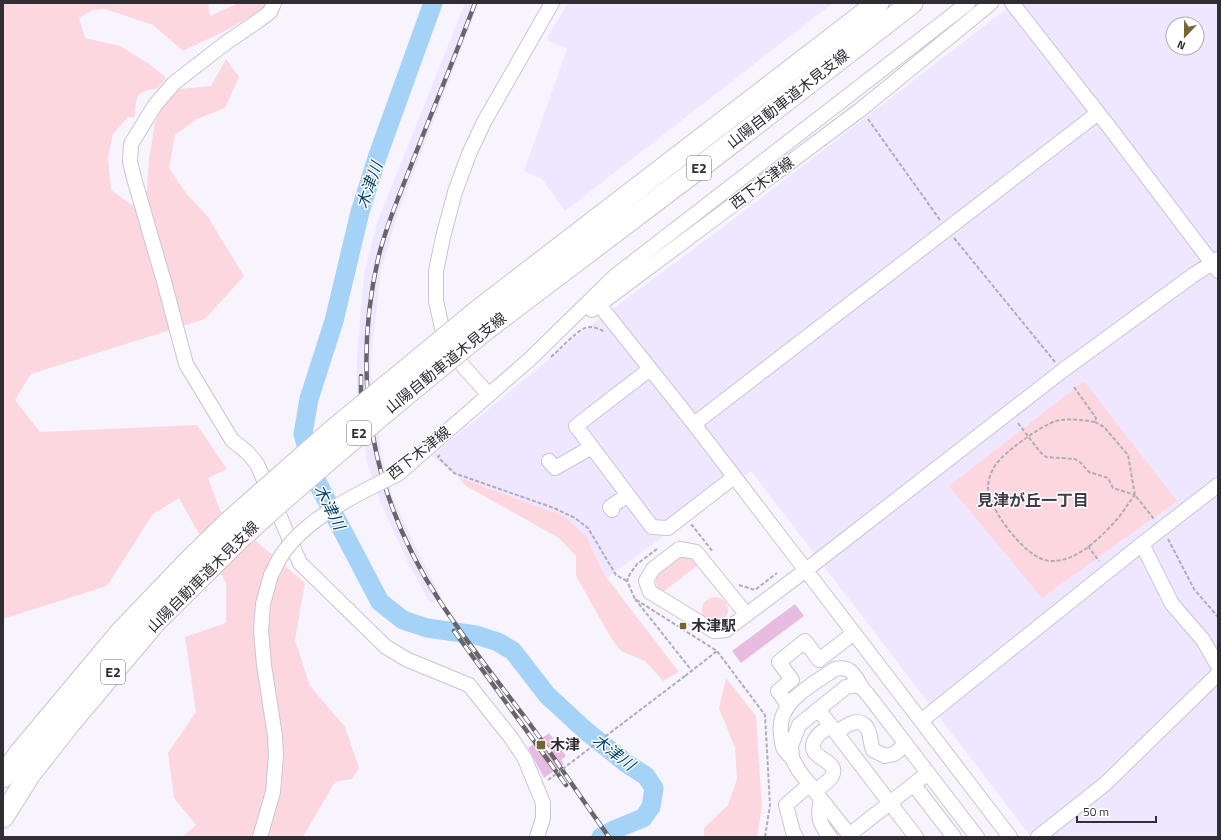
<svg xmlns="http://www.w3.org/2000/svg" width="1221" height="840" viewBox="0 0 1221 840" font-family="'Titillium Web','Noto Sans JP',sans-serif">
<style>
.built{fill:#efe7ff;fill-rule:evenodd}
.green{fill:#fdd7e0}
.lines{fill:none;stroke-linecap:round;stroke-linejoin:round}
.river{stroke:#a4d3f7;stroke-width:19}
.building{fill:#e8bbe0}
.minor-casing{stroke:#cac4d4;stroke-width:16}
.highway-casing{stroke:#cac4d4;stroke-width:23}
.path{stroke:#b0adb6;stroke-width:2;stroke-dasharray:4 2;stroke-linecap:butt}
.minor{stroke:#fff;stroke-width:14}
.highway{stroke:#fff;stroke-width:21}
.rail-casing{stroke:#68656d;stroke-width:4.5}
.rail{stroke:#fff;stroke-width:3;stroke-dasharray:9;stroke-linecap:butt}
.minor-bridge-casing{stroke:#cac4d4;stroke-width:16;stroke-linecap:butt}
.highway-bridge-casing{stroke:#cac4d4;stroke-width:23;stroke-linecap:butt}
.path-bridge{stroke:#b0adb6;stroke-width:2;stroke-dasharray:4 2;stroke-linecap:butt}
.minor-bridge{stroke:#fff;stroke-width:14}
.highway-bridge{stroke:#fff;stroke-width:21}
.poi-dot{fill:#756533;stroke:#fff;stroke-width:1.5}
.labels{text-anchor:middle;stroke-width:3;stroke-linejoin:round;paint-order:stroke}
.shield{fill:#fff;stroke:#6e6c71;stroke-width:1}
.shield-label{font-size:14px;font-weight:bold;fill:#302d34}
.street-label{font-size:15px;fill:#302d34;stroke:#fff}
.poi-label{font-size:15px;font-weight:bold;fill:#302d34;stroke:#fff;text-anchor:start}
.water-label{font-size:16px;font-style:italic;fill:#0a4365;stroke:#fff}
.neighbourhood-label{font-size:16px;font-weight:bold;fill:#413c49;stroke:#fff}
</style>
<rect width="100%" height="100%" fill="#f7f4fe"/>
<path class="built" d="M465,3h14l-81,210 -17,57 -10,88v14l11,86 10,37 23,51 26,50 -11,7 -22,-40 -28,-62 -13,-38 -10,-71v-37l7,-80 10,-41 6,-19z
M568,3h265l-268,208 -23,-32 -18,-8 43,-122 -21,-10z
M1014,3h204v834h-187l-280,-366 -144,107 -6,-10 -14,-31 -23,-21 -106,-39 -26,-21 147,-122 147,-109zM1173,24h24v24h-24z"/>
<path class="green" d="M3,3h205l2,13 28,-13h31v4l-46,25 -40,19 -30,-26 -48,-16 -12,1 -14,8 6,20 35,8 31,19 15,13 -8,10c-22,4 -22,7 -23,29h-7l-15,17 -5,23 3,33 21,15 15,-15 2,-32 6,-35 11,-27 13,-7 32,-3 15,-27 13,18 -14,31 -28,11 -22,16 -6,33 17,25 22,24 36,59 -39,43 -174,55 -16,26 25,32 157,-7 30,44 -19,9 12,32 85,73 -10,57 15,46 35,41 14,41 -7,11 -17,3 -32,55h-121l14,-12 -22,-27 -6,-45 28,-41 -11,-75 41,-14v-40l-47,-85 -26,16 -46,72 -104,33z
M1084,381l93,120 -135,97 -93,-112z
M458,477l106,39 23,21 14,31 6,10 72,94 -16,9 -18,-20 -24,-10 -10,-13 -35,-62v-20l-17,-18 -93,-52z
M683,557l9,1 6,7 -35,27c-3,-2 -7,-6 -7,-10 -1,-8 19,-23 27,-25z
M702 610a13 13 0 1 1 26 0a13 13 0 1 1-26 0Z
M726,678l30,38 6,91 -5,30h-53v-9l24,-23 9,-26 -2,-31 -16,-40z"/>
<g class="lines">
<path class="river" d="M433,3l-55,152 -18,57 -26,109 -25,78 -6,35 14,48 63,120 23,18 24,8 49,7 22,7 15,9 34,44 39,36 40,32 20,13 8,12 -3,19 -8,11 -27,11 -15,8"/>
</g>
<path class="building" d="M795,604l9,12 -63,47 -9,-12z
M549,733l17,23 -5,4 3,4 -20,14 -16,-30z"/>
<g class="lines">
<defs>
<path id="minor" d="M274,3l-4,9 -12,9 -31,21 -53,41 -19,22 -24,39 -1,18 4,16 31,107 21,79 46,76 16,13 9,11 43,99 86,84 22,13 61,25 43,54 13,20 18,44v15l-6,19
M1012,3l101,129 105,139
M593,297l101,127 316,413
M592,310l268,-200 131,-107
M650,369l-74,57 76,101 16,1 66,-51
M489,395l-26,-29 -21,-38 -6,-27v-30l7,-34 12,-45 14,-38 15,-32 68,-119
M694,424l404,-311
M549,461l6,7 37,-21
M398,474l132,-115 85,-83 353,-273
M612,510l-2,-3 18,-12
M1142,544l30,60 31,36 15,26
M746,614l-50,-62 -17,-3 -26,20 -7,12 4,11 64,39 12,-1 80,-60 256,-199 130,-95 26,-17
M788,705l-10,-14 14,-11 -13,-18 26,-21 14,19 35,-27
M818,709l98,128
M921,721l221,-177 76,-59
M836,733c8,-6 23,-18 31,-5 4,6 3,15 6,22l12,6 9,-2 12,-10
M792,758c-11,-10 -9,-10 -11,-24 -5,-32 31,-49 54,-65 17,-4 19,7 28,20
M914,785l40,52
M815,791c5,-4 14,-9 17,-15 9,-18 -30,-16 -16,-38 3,-5 10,-9 14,-13
M821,799c-4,18 -2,24 9,38
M849,835l79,-62
M260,837l13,-45 3,-37 -1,-19 -11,-71 -3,-34 2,-27 8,-29
M796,837l-3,-5 -7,-27 24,-21
M851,837l-52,-66 -7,-13 -1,-12 8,-21 47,-38c12,-3 15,-1 23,9l108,141
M1038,837l67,-53 113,-110"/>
<path id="highway" d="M475,313l403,-310
M485,330l218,-165 209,-162
M3,777l16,-23 102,-122 68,-71 40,-39
M3,817l27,-43 40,-51 86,-102 82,-81"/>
</defs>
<use href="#minor" class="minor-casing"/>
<use href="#highway" class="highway-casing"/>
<path class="path" d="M868,119l72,101
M954,238l101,124
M551,357c8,-7 24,-24 32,-28 7,-4 15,-1 22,3
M1074,387l22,31 -1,4 9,5 24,28 7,40 19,24
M1095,422c-13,-2 -26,-4 -39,-1 -14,4 -50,30 -59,42 -5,6 -8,14 -9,22 -2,20 30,61 48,71 8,5 16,6 26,4 22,-5 42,-26 57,-43 6,-8 10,-15 16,-22
M1018,423l22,29 6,5 29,2 6,4 8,9 19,6 5,10 22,7
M440,455l-2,2 16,16 100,35 21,10 13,10 28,47 11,6
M691,526l1,-1 21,27
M1168,539l26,50 24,28
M1088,546l11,15
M657,549l-20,15 -7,10 -3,7 8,18 82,52 48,64 5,90 -5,32
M739,585l16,5 22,-17
M635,599l57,72
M685,676l32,-25"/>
<use href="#minor" class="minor"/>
<use href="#highway" class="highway"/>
<defs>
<path id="rail" d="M475,3c-20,54 -42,106 -63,160 -12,31 -26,62 -34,96 -27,120 -7,237 61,341 26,40 56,78 85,116 29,39 56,81 85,121
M361,376v16l4,22
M454,631l112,154"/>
</defs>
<use href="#rail" class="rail-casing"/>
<use href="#rail" class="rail"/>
<defs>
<path id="minor-bridge" d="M271,575c4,-7 7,-15 12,-22 25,-36 76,-60 115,-79"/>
<path id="highway-bridge" d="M229,522l103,-91 143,-118
M238,540c79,-73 163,-142 247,-210"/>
</defs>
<use href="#minor-bridge" class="minor-bridge-casing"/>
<use href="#highway-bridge" class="highway-bridge-casing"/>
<path class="path-bridge" d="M548,780l137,-104"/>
<use href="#minor-bridge" class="minor-bridge"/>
<use href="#highway-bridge" class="highway-bridge"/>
</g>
<g class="poi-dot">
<rect x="679" y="622" width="8" height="8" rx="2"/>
<rect x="536" y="740" width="10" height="10" rx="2"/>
</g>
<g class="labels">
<g class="shield">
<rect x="687" y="156" width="24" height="24" rx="3"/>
<rect x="347" y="421" width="24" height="24" rx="3"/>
<rect x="101" y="660" width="24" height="24" rx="3"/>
</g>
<g class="shield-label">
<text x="699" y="173">E2</text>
<text x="359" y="438">E2</text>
<text x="113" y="677">E2</text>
</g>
<g class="street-label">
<text transform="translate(788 99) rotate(-38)" y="5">山陽自動車道木見支線</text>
<text transform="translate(762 183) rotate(-37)" y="5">西下木津線</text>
<text transform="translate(446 363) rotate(-39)" y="5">山陽自動車道木見支線</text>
<text transform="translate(419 453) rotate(-38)" y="5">西下木津線</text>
<text transform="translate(203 577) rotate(-45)" y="5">山陽自動車道木見支線</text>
</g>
<g class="poi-label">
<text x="691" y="631">木津駅</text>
<text x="550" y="750">木津</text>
</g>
<g class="water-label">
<text transform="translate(369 185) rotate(-71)" y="6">木津川</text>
<text transform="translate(330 507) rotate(63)" y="6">木津川</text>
<text transform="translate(614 752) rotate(37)" y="6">木津川</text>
</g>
<g class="neighbourhood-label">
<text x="1033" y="506">見津が丘一丁目</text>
</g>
</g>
<rect width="1221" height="840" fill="none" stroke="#302d34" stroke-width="8"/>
<g transform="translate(1185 36) rotate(202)"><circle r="19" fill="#ffffff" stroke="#acabae"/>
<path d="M0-3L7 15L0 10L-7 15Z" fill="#756533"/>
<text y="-6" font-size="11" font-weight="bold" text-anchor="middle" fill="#302d34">N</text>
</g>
<path d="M1077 816v6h79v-6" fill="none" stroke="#302d34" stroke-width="2"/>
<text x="1083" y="816" font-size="12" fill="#302d34" stroke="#ffffff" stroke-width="3" paint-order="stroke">50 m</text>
</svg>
